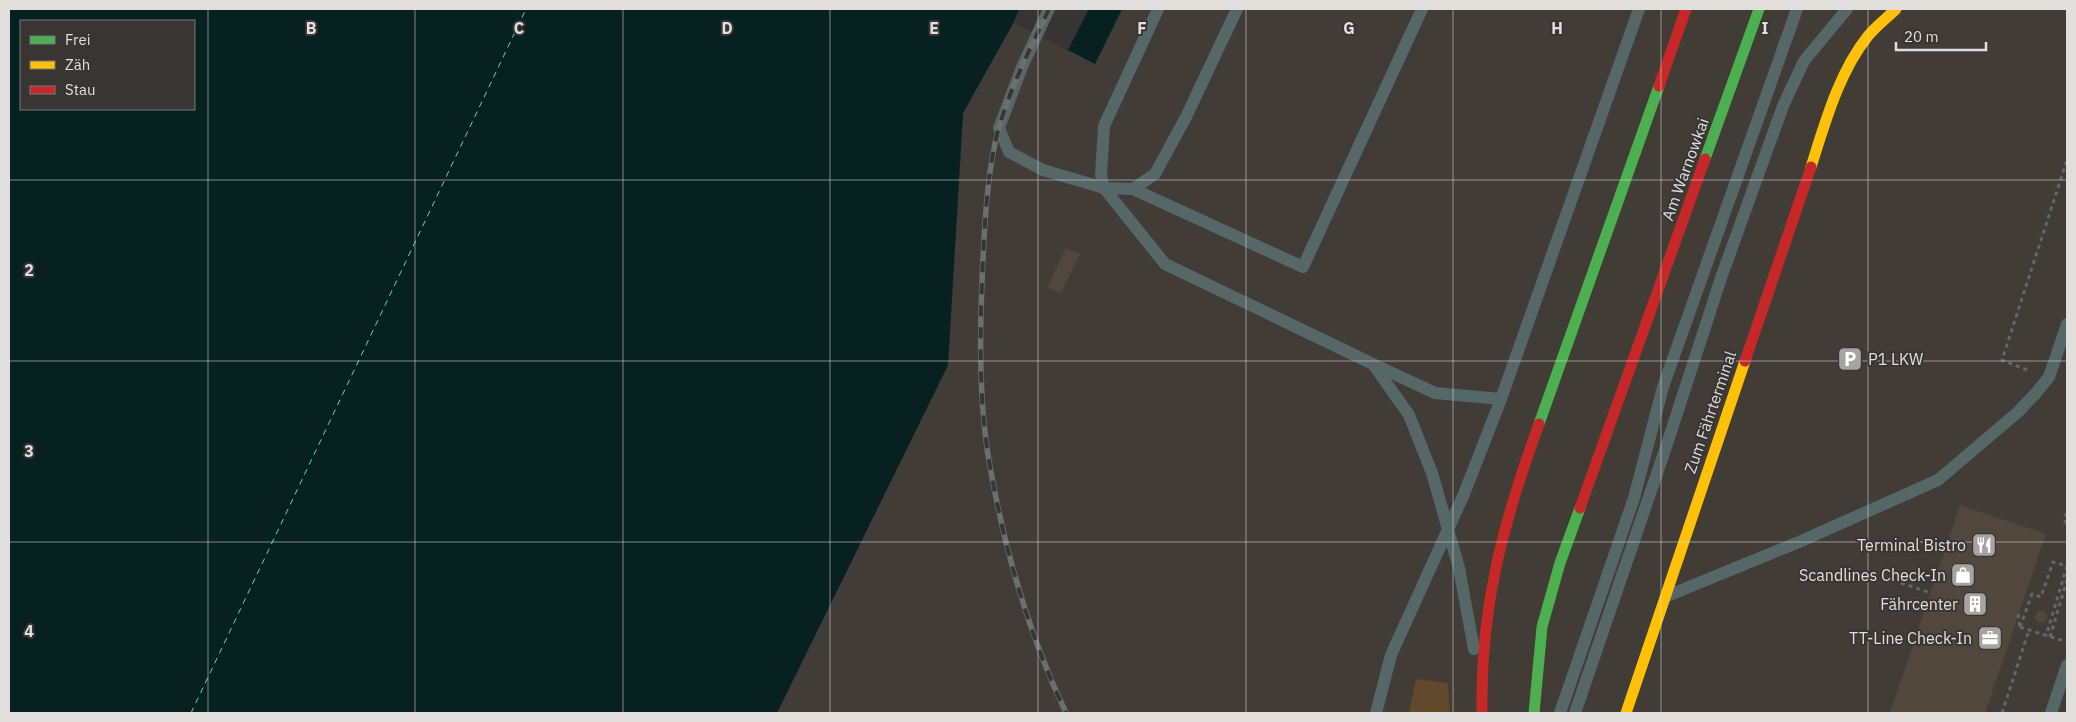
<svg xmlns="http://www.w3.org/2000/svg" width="2076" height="722" viewBox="0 0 2076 722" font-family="'IBM Plex Sans',sans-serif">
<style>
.built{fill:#423c36}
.green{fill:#61492c}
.water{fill:#072020;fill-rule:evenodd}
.pier{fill:#373534}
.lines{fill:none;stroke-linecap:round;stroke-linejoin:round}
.ferry{stroke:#4ed8d4;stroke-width:1;stroke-dasharray:6 5;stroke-linecap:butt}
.building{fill:#51483d}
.path{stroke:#5e6969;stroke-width:3;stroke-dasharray:4 4;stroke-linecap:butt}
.lane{stroke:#556766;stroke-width:12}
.fast{stroke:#4caf50;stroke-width:11}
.slow{stroke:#ffc107;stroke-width:11}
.jam{stroke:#c62828;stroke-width:11}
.rail-casing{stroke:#687170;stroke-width:5.5}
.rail{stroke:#383533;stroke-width:4;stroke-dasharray:11;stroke-linecap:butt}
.grid{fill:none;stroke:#e0dfdd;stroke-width:1;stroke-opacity:0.55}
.labels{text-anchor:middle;stroke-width:4;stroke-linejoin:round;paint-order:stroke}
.street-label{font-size:16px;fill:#e0dfdd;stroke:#383533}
.poi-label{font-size:16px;fill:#e0dfdd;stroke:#383533;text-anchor:end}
.grid-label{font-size:16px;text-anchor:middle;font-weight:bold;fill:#e0dfdd;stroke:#383533;stroke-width:4;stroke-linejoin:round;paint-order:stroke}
</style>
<rect width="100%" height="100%" fill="#373534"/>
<path class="built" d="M1019,9l76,55 27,-55h945v704h-1290l171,-348 15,-252z"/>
<path class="green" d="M1416,679l32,4 2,30h-41z"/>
<path class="water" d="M9,9h1113l-27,55 -81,-42 -51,91 -15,252 -171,348h-768zM21,21h173v88h-173z"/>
<path class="pier" d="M1019,9h70l-21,41 -54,-28z"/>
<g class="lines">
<path class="ferry" d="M191,713l335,-704"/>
</g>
<path class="building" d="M1066,248l14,6 -19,39 -14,-5z
M1960,505l86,29 -61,179h-95z
M2035 617a6 6 0 1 1 12 0a6 6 0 1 1-12 0Z"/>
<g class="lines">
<path class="path" d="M2027,370l-25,-10 65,-200
M2067,513l-3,5 3,7
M1901,583l30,10
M2018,614l2,13
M2020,627l12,-33 9,3 12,-35 14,4 -21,70
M2020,627l47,15
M2050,637l17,-57
M2002,713l27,-83"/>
<path class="lane" d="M1049,9l-27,58 -23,61 10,24 34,18 61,18 29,1 170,78 119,-258
M1158,9l-54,117 -3,49 3,13 61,76 208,100 36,51 23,58 27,95 15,81
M1133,189l22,-15 31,-57 51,-108
M1375,365l60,28 66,6
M1667,596l132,-54 139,-62 80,-68 18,-19 13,-16 18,-53
M1376,713l15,-58 73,-161 37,-95 138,-390
M1560,713l74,-215 29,-111 134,-378
M1575,713l90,-263 57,-175 61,-169 21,-45 43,-52
M2051,713l16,-48"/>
<path class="fast" d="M1705,159l54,-150
M1539,424l120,-338
M1534,713l8,-86 18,-64 20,-55"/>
<path class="slow" d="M1811,167c14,-44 28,-95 57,-131 8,-10 19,-18 28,-27
M1626,713l119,-352"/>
<path class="jam" d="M1659,86l27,-77
M1745,361l66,-194
M1580,508l125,-349
M1482,713c-2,-106 21,-190 57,-289"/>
<defs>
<path id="rail" d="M1049,9c-18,38 -38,77 -50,118 -11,39 -14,90 -16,131 -3,65 -5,138 6,203 15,87 39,172 77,252"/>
</defs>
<use href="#rail" class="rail-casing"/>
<use href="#rail" class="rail"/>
</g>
<path class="grid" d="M208,9v704M415,9v704M623,9v704M830,9v704M1038,9v704M1246,9v704M1453,9v704M1661,9v704M1868,9v704M9,180h2058M9,361h2058M9,542h2058"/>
<defs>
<symbol id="parking-square" viewBox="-11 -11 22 22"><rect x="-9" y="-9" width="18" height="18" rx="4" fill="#a5a4a2" stroke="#383533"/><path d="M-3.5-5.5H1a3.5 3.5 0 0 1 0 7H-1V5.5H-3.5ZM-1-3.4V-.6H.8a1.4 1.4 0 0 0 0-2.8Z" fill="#fff"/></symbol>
<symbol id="restaurant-square" viewBox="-11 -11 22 22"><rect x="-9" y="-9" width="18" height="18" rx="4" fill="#a5a4a2" stroke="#383533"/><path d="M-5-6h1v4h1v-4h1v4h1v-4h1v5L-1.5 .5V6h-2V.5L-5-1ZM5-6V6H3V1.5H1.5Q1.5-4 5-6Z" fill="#fff"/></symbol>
<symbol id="shop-square" viewBox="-11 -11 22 22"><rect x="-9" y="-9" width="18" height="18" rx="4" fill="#a5a4a2" stroke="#383533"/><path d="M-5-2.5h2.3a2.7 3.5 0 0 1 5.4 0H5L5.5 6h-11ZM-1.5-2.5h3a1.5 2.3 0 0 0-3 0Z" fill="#fff"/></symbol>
<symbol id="building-square" viewBox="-11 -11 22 22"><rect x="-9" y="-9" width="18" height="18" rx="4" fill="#a5a4a2" stroke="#383533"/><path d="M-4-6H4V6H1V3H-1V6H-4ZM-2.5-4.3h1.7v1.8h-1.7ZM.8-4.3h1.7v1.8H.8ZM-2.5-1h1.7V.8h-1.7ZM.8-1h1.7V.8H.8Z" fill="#fff"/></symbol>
<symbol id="office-square" viewBox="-11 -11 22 22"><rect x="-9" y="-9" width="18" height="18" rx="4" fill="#a5a4a2" stroke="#383533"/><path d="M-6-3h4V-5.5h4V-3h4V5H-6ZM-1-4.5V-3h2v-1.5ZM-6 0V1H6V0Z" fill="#fff"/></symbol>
</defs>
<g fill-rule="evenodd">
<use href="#parking-square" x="1836" y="345" width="28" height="28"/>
<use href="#restaurant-square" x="1970" y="531" width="28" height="28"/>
<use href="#shop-square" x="1949" y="561" width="28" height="28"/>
<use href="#building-square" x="1961" y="590" width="28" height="28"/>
<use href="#office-square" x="1976" y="624" width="28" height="28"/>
</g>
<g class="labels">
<g class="street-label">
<text transform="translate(1685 169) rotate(-70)" y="6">Am Warnowkai</text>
<text transform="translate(1710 412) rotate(-71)" y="6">Zum Fährterminal</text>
</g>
<g class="poi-label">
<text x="1868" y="365" text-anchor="start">P1 LKW</text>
<text x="1966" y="551">Terminal Bistro</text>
<text x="1946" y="581">Scandlines Check-In</text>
<text x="1958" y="610">Fährcenter</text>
<text x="1972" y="644">TT-Line Check-In</text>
</g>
</g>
<g class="grid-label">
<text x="311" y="34">B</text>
<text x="519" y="34">C</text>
<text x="727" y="34">D</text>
<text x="934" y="34">E</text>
<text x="1142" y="34">F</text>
<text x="1349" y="34">G</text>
<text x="1557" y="34">H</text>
<text x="1765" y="34">I</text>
<text x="29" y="276">2</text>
<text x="29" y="457">3</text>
<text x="29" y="637">4</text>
</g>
<rect width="2076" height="722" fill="none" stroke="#e0dfdd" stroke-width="20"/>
<rect x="20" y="20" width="175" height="90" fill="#383533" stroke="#7b7977"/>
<rect x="30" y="36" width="25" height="8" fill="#4caf50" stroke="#7b7977"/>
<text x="65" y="45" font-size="15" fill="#e0dfdd">Frei</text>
<rect x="30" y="61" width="25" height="8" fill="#ffc107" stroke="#7b7977"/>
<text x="65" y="70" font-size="15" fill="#e0dfdd">Zäh</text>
<rect x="30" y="86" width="25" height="8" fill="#c62828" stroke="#7b7977"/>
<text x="65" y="95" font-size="15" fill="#e0dfdd">Stau</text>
<path d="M1896 42v8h90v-8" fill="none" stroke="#e0dfdd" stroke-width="2.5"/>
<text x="1904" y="42" font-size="15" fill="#e0dfdd" stroke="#383533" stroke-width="4" paint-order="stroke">20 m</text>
</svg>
